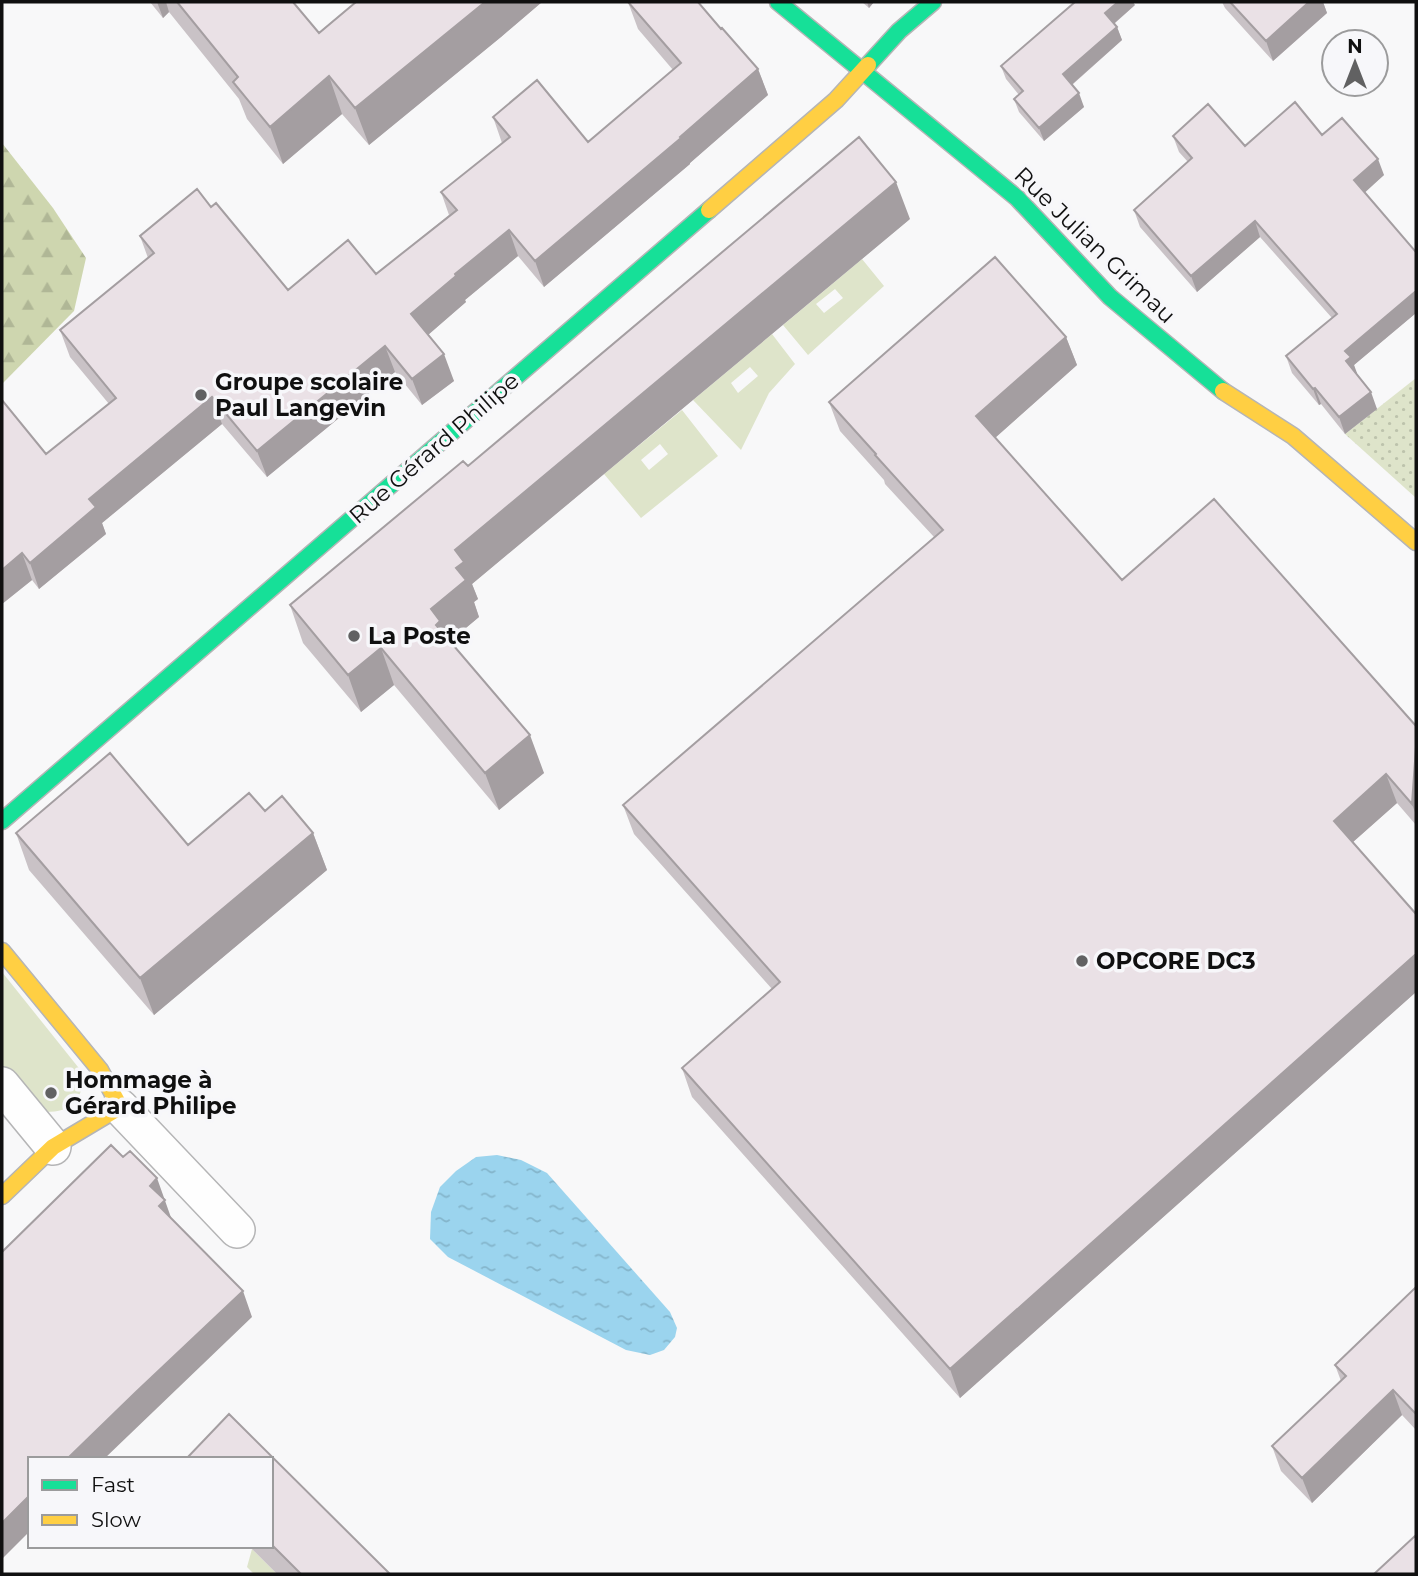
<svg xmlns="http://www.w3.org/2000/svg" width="1418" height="1576" viewBox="0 0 1418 1576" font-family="Montserrat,sans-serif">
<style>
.grass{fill:#dee4ca;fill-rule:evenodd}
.forest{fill:url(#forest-firs)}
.park{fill:url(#park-dots)}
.water{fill:url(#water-ripples)}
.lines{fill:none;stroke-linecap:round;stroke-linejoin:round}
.street-casing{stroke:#b5b5b6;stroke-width:38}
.fast-casing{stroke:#b5b5b6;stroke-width:19}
.slow-casing{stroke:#b5b5b6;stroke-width:19}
.street{stroke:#fefefe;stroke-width:35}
.fast{stroke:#16e098;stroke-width:16}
.slow{stroke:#ffcf43;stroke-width:16}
.wall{fill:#c9c2c6}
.shaded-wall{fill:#a49ea1}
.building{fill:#eae1e6;stroke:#a49ea1;stroke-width:2}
.poi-dot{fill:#616162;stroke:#f7f7fa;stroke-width:2.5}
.labels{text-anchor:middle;stroke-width:7;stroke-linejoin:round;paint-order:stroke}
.street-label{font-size:23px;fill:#101010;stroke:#f7f7fa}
.poi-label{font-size:23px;font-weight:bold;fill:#101010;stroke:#f7f7fa;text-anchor:start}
</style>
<defs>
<pattern id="forest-firs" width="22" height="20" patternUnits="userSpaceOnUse" patternTransform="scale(1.75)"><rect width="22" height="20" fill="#ced6af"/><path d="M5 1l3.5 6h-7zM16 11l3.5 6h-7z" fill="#b0b796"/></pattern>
<pattern id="park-dots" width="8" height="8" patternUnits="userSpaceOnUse" patternTransform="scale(1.75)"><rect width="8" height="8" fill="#dee4ca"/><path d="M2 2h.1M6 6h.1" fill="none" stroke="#bdc3ac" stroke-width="1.8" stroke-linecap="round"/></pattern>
<pattern id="water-ripples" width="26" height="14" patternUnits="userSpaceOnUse" patternTransform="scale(1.75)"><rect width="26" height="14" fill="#9bd4ee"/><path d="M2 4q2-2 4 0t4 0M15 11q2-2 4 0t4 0" fill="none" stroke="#84b5cb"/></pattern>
</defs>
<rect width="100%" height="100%" fill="#f8f8f9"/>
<path class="grass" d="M862,259l22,27 -76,69 -25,-30zM835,289l8,9 -19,15 -8,-9z
M772,334l23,30 -26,29 -28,57 -48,-50zM750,367l8,9 -20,17 -7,-10z
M682,410l36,46 -77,62 -37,-44zM660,444l8,10 -19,16 -8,-10z
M2,972l80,100c2,27 -8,40 -36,40l-44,-43z
M252,1549l25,25h-23l-7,-7z"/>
<path class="forest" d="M2,143l51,65 33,50 -12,53 -72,73z"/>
<path class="park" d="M1416,378v120l-71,-64z"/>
<path class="water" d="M497,1155l24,5 26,13 123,139 7,16 -2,9 -11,13 -14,5 -24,-5 -178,-93 -18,-18 1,-27 9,-25 16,-16 20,-14z"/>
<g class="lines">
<defs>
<path id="street" d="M2,1085l51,62
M120,1107l117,123"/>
<path id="fast" d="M778,2l239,196 93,99 113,94
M868,65l31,-34 34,-29
M2,821l707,-611"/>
<path id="slow" d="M709,210l127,-110 32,-35
M1223,391l70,45 123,106
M2,951l98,119 20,37 -67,40 -51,49"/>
</defs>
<use href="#street" class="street-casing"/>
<use href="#fast" class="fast-casing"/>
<use href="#slow" class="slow-casing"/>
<use href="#street" class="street"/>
<use href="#fast" class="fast"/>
<use href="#slow" class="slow"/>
</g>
<path class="wall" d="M150,2h143l26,31 37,-31h186l-41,35 -132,108 -27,-31 -59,50 -36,-45 -8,-20 -70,-87 -6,6z
M628,2l93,27 37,40 10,26 -78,68v1l-146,123 -26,-31 -53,44 1,2 -38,33 26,46 -32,24 -27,-33 -128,105 -45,-53 -120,99 4,11 -67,55 -7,-9 -30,24v-204l44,54 63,-50 -39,-47 -10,-27 88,-72 -8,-22 71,-29 77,83 88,-16 73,-59 -8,-23 61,-49 -9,-26 95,25 85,-72 -35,-41z
M862,2h12l-5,6z
M1222,2h101l4,11 -54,48 -48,-53z
M1135,5l-21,19 3,3 5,13 -50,45 12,22 -40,34 -25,-29 -5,-13 5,-4 -13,-16 -5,-13z
M1322,135l62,40 -20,17 52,60v61l-62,52 2,9 21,35 -32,25 -24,-30 -2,1 -27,-32 -6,-17 46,-38 -72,-81 -63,55 -57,-65 -6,-17 54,-48 -9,-10 -6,-16 72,10z
M910,219l-438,365 6,15 -4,3 5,15 -29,24 94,132 -45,37 -105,-125 -33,27 -58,-69 -13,-38 178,-139z
M1066,337l11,28 -82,73 127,142 294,146v99l-19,-22 -44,39 63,72v78l-456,406 -268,-301 -10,-29 90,-79 -138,-155 -11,-29 311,-268 -49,-53 -1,-4 -44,-49 -11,-29z
M265,811l48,22 14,37 -173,145 -125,-145 -13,-37 172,12z
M1416,1287v143l-14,-15 -90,88 -31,-32 -9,-25 69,-65 -6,-16z
M271,1459l119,115h-113l-28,-28h22z"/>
<path class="shaded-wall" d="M157,2h9l3,10 -6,6z
M485,2h57l-41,35 -132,108 -14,-37z
M867,2h7l-5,6z
M1118,2h15l2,3 -25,22 -5,-14z
M1309,2h14l4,11 -54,48 -7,-20z
M1117,27l5,13 -54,48 -5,-14z
M758,69l10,26 -78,68v1l-146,123 -9,-26z
M329,76l13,38 -59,50 -13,-37z
M1079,93l5,14 -40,34 -5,-13z
M1378,159l6,16 -24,22 -6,-17z
M896,182l14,37 -438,365 6,15 -4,3 5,15 -31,26 2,19 -19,-53 25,-41 -1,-18z
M1255,221l5,16 -63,55 -6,-16z
M509,230l9,26 -53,44 1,2 -45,39 -10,-27 44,-40z
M1416,291v22l-62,52 3,8 -5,5 -6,-17 -1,-10z
M1066,337l11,28 -90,80 -11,-29z
M385,346l10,26 -128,105 -10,-26z
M444,354l10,27 -32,24 -10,-26z
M1315,388l6,16 -2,1 -6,-16z
M1371,392l6,17 -32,25 -6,-17z
M212,397l10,27 -120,99 4,11 -67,55 -9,-26 59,-64z
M22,553l10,27 -30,24v-34z
M381,648l13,37 -33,27 -13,-37z
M530,735l14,38 -45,37 -14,-37z
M1416,747v68l-4,-11z
M1386,774l11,29 -53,47 -10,-29z
M313,833l14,37 -173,145 -14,-37z
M1416,954v38l-456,406 -10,-29z
M157,1178l17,48 -6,6 -18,-46z
M243,1291l9,26 -148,142h-37l69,-67z
M1393,1390l9,25 -90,88 -10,-25z
M30,1495v36l-28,28v-36z"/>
<path class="building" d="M177,2h116l26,31 37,-31h129l-130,106 -26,-32 -59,51 -37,-45 5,-5z
M628,2h70l23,27 1,-1 36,41 -78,68 1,1 -146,123 -26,-31 -54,44 1,2 -45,38 33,40 -32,25 -27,-33 -128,105 -45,-54 -123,102 7,8 -66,56 -8,-10 -20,17v-170l44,54 70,-56 -56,-68 94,-77 -14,-17 57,-47 14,18 5,-4 72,87 60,-50 28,34 81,-64 -16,-18 69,-55 -17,-20 44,-37 51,62 93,-79z
M1075,2h43l-13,11 12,14 -54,47 16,19 -40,35 -25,-29 9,-8 -22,-25z
M1230,2h79l-43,39z
M1295,102l27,33 20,-17 36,41 -24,21 62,72v39l-71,60 6,6 -5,4 25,31 -32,25 -24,-29 -2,1 -27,-33 51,-42 -82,-93 -64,55 -57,-66 58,-52 -19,-22 35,-32 37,42z
M859,137l37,45 -441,368 9,12 -8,6 10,12 -35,29 9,12 -4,4 94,110 -45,38 -104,-125 -33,27 -58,-70 173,-144 5,5z
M995,257l71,80 -90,79 146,164 92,-81 202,227v21l-4,57 -26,-30 -52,47 82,93v40l-466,415 -268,-301 98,-86 -157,-177 320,-275 -68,-75 1,-1 -47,-52z
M110,753l78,92 61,-52 16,18 17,-15 31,37 -173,145 -124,-145z
M111,1145l12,12 7,-6 27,27 -7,8 15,14 -6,6 84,85 -107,101 -69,67h-37v36l-28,28v-271z
M1416,1287v127l-23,-24 -91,88 -30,-32 74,-70 -11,-11z
M229,1414l161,160h-89l-30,-30v-85h-85z
M1416,1535v39h-42z"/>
<g class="poi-dot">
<circle cx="201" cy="395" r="7"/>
<circle cx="354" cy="636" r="7"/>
<circle cx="1082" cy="961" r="7"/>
<circle cx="51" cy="1093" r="7"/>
</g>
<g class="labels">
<g class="street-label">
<text transform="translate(1095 245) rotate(44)" y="8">Rue Julian Grimau</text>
<text transform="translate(434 448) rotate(-41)" y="8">Rue Gérard Philipe</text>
</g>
<g class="poi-label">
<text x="215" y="390">Groupe scolaire<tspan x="215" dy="26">Paul Langevin</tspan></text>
<text x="368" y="644">La Poste</text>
<text x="1096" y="969">OPCORE DC3</text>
<text x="65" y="1088">Hommage à<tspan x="65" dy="26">Gérard Philipe</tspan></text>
</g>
</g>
<rect width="1418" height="1576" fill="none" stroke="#101010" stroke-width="7"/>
<rect x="28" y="1457" width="245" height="91" fill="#f7f7fa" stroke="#9b9b9c" stroke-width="2"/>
<rect x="42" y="1480" width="35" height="10" fill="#16e098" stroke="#9b9b9c" stroke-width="2"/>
<text x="91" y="1492" font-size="21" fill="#101010">Fast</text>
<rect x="42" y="1515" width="35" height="10" fill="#ffcf43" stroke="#9b9b9c" stroke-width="2"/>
<text x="91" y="1527" font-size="21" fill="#101010">Slow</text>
<g transform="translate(1355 63)"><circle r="33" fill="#f7f7fa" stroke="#9b9b9c" stroke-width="2"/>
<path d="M0-5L12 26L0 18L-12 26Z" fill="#616162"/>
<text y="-10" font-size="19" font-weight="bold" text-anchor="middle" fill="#101010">N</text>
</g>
</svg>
